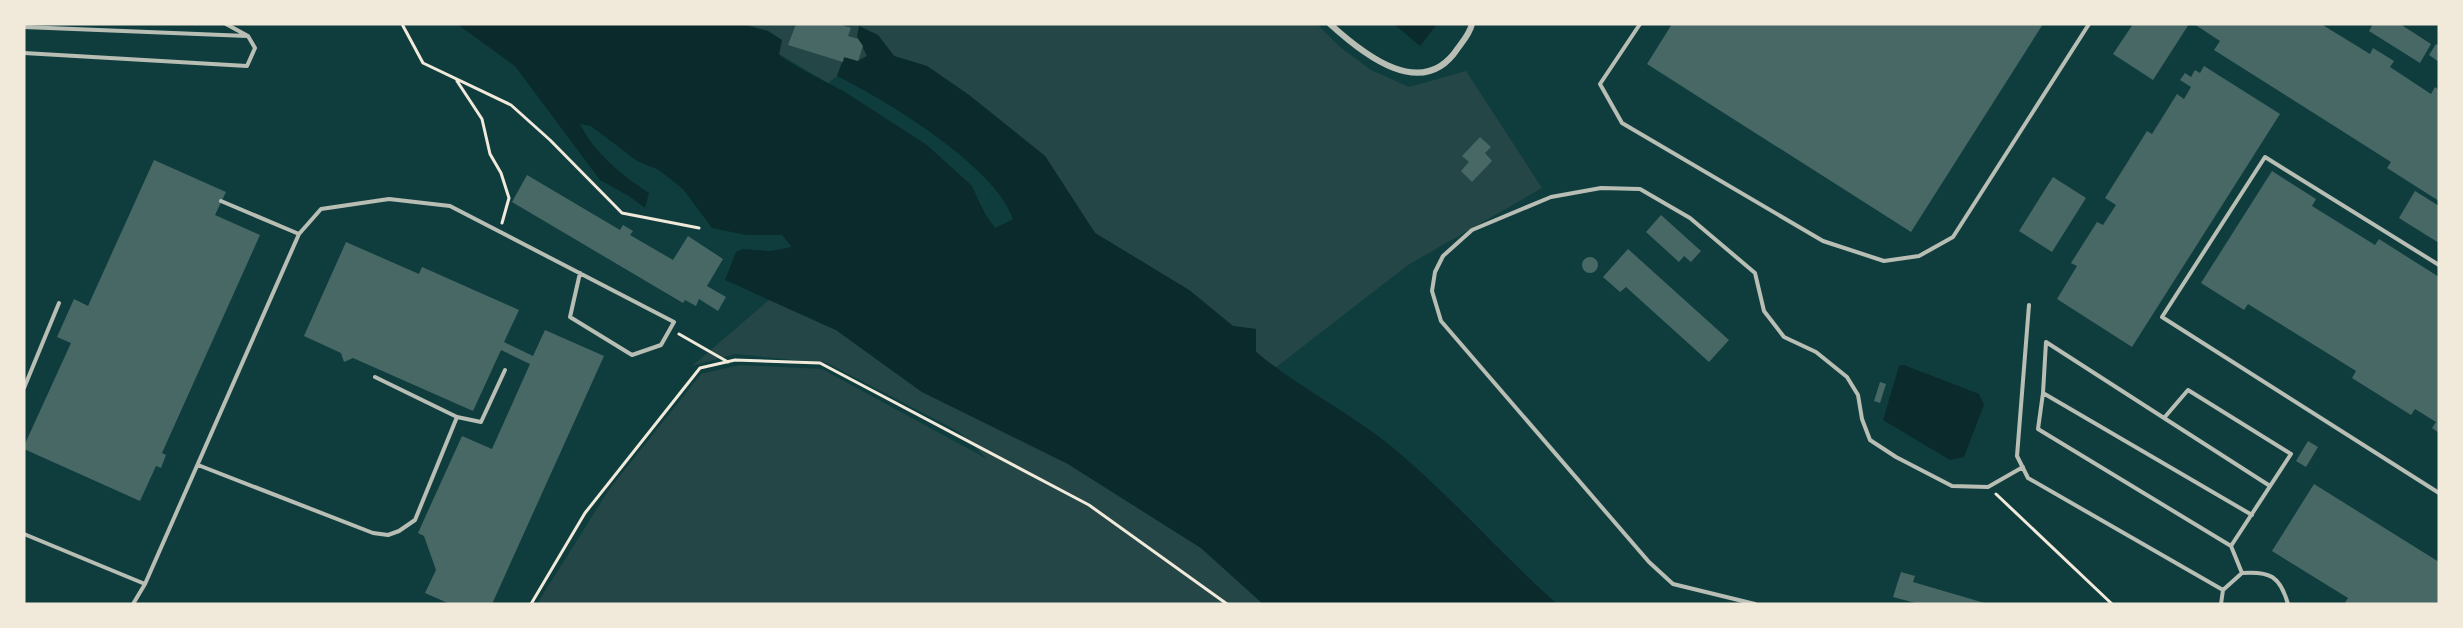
<svg xmlns="http://www.w3.org/2000/svg" width="2463" height="628" viewBox="0 0 2463 628" font-family="'IBM Plex Sans',sans-serif">
<style>
.green{fill:#244646}
.water{fill:#0a2a2b}
.building{fill:#486865}
.lines{fill:none;stroke-linecap:round;stroke-linejoin:round}
.path{stroke:#f1e9da;stroke-width:3}
.service{stroke:#b8beb3;stroke-width:4}
.minor{stroke:#b8beb3;stroke-width:6}
</style>
<rect width="100%" height="100%" fill="#0f3d3e"/>
<path class="green" d="M743,24h574l23,23 31,23 38,17 57,-16 76,117 -134,77 -133,103 -20,-17 1,-22 -23,-3 -44,-36 -94,-57 -50,-77 -76,-61 -42,-29 -33,-10 -16,-21 -15,11 4,10 -9,5 -14,-3 -7,18 -9,7 -49,-29z
M769,300l67,30 86,62 146,72 133,84 62,56h-726l71,-113 93,-117 38,-9 83,4 165,90 -29,-28 -131,-68 -92,-9 -43,12z"/>
<path class="water" d="M457,24h286l25,7 14,9 -3,15 24,15 42,22 82,53 45,41 13,28 10,14 18,-9c-17,-52 -127,-119 -176,-143l7,-19 14,4 9,-5 -10,-20 2,-10 19,9 16,21 33,10 42,29 76,61 50,77 94,57 44,36 23,3v23c42,35 92,60 135,94 59,49 109,107 166,158h-294l-62,-56 -133,-84 -146,-72 -86,-62 -111,-50 11,-28 6,-3 29,2 21,-4 -10,-12h-36l-34,-7 -29,-39 -24,-19 -22,-9 -46,-35 -11,-2c14,29 43,52 69,69l-4,15 -16,-12 -29,-16 -85,-114z
M1394,24h43l-17,22z
M1904,365l75,29 5,11 -20,52 -14,3 -67,-40 16,-54z"/>
<path class="building" d="M796,24h42l13,4 -3,8 10,3 5,7 -5,15 -14,-4 -1,5 -55,-17z
M1672,24h371l-132,208 -264,-168z
M2133,24h56l-36,56 -40,-26z
M2194,24h127l49,30 3,-6 21,13 -4,6 41,27 4,-7 4,3v111l-52,-33 4,-6 -177,-112 6,-9z
M2373,24h27l31,20 -11,19 -51,-32z
M2436,44l3,2v16l-10,-7z
M2204,66l76,48 -148,233 -75,-48 20,-33 -6,-3 26,-41 6,3 13,-20 -11,-7 42,-67 5,3 25,-40 7,5 7,-12 -11,-7 5,-7 6,4 4,-7 5,3z
M1480,137l11,10 -6,6 7,8 -20,21 -11,-11 8,-9 -7,-6z
M154,160l72,32 -11,23 45,20 -98,218 4,2 -5,13 -5,-2 -16,35 -116,-52v-3l47,-103 -14,-6 17,-38 14,7z
M2272,171l44,28 -4,7 63,39 4,-6 60,38v156l-7,-5 4,-6 -21,-13 -4,6 -59,-37 4,-7 -108,-67 -4,6 -43,-27z
M527,175l93,55 3,-5 10,6 -3,4 43,25 15,-24 35,23 -16,27 19,11 -8,14 -19,-12 -3,7 -11,-6 -2,3 -171,-101z
M2053,177l33,21 -34,54 -33,-21z
M2415,191l24,15v37l-40,-25z
M1661,215l40,36 -10,11 -7,-6 -5,6 -33,-30z
M346,242l73,32 3,-7 97,43 -15,32 29,14 12,-26 59,26 -112,248h-42l-25,-11 11,-23 -12,-34 -6,-3 44,-97 30,13 38,-85 -29,-14 -28,61 -120,-53 -9,4 -3,-9 -37,-17z
M1628,249l101,91 -20,22 -83,-75 -6,5 -17,-15z
M1582 265a8 8 0 1 1 16 0a8 8 0 1 1-16 0Z
M1880,382l6,2 -6,19 -6,-2z
M2308,441l10,6 -12,20 -10,-6z
M2314,484l125,78v42h-95l4,-6 -76,-47z
M1901,572l14,4 -2,6 75,22h-69l-26,-7z"/>
<g class="lines">
<path class="path" d="M402,24l21,39 88,42 39,35 72,73 77,15
M457,81l25,38 8,35 11,19 8,25 -7,25
M679,334l49,28
M1996,494l116,110
M531,604l54,-91 115,-145 35,-8 85,3 269,142 138,99"/>
<path class="service" d="M1640,24l-40,60 22,39 201,118 61,20 35,-5 34,-19 136,-213
M24,27l223,9
M24,53l223,13 8,-18 -7,-12 -22,-12
M221,201l78,33
M2439,265l-174,-108 -103,160 277,176
M2029,305l-12,151 11,22 195,112
M375,377l82,40 24,5 24,-52
M24,388l35,-85
M2043,393l3,-51 118,76
M198,465l175,68 15,2 11,-4 16,-11 42,-103
M24,534l121,50
M2231,546l-193,-117 5,-36 209,122
M2242,573l-11,-27 60,-92 -103,-64 -24,28 106,68
M133,604l12,-20 154,-350 22,-25 68,-10 61,7 224,116 -13,23 -29,10 -62,-38 10,-44
M1755,604l-82,-20 -24,-22 -208,-241 -9,-30 3,-19 8,-16 29,-26 79,-33 50,-9 39,1 50,29 65,55 9,38 20,26 32,15 31,25 11,18 4,24 8,21 26,17 56,29 36,1 35,-20
M2221,604l2,-14 19,-17c28,-2 38,3 46,31"/>
<path class="minor" d="M1330,24c34,31 93,78 128,24 6,-8 12,-15 14,-24"/>
</g>
<rect width="2463" height="628" fill="none" stroke="#f1e9da" stroke-width="51"/>
</svg>
